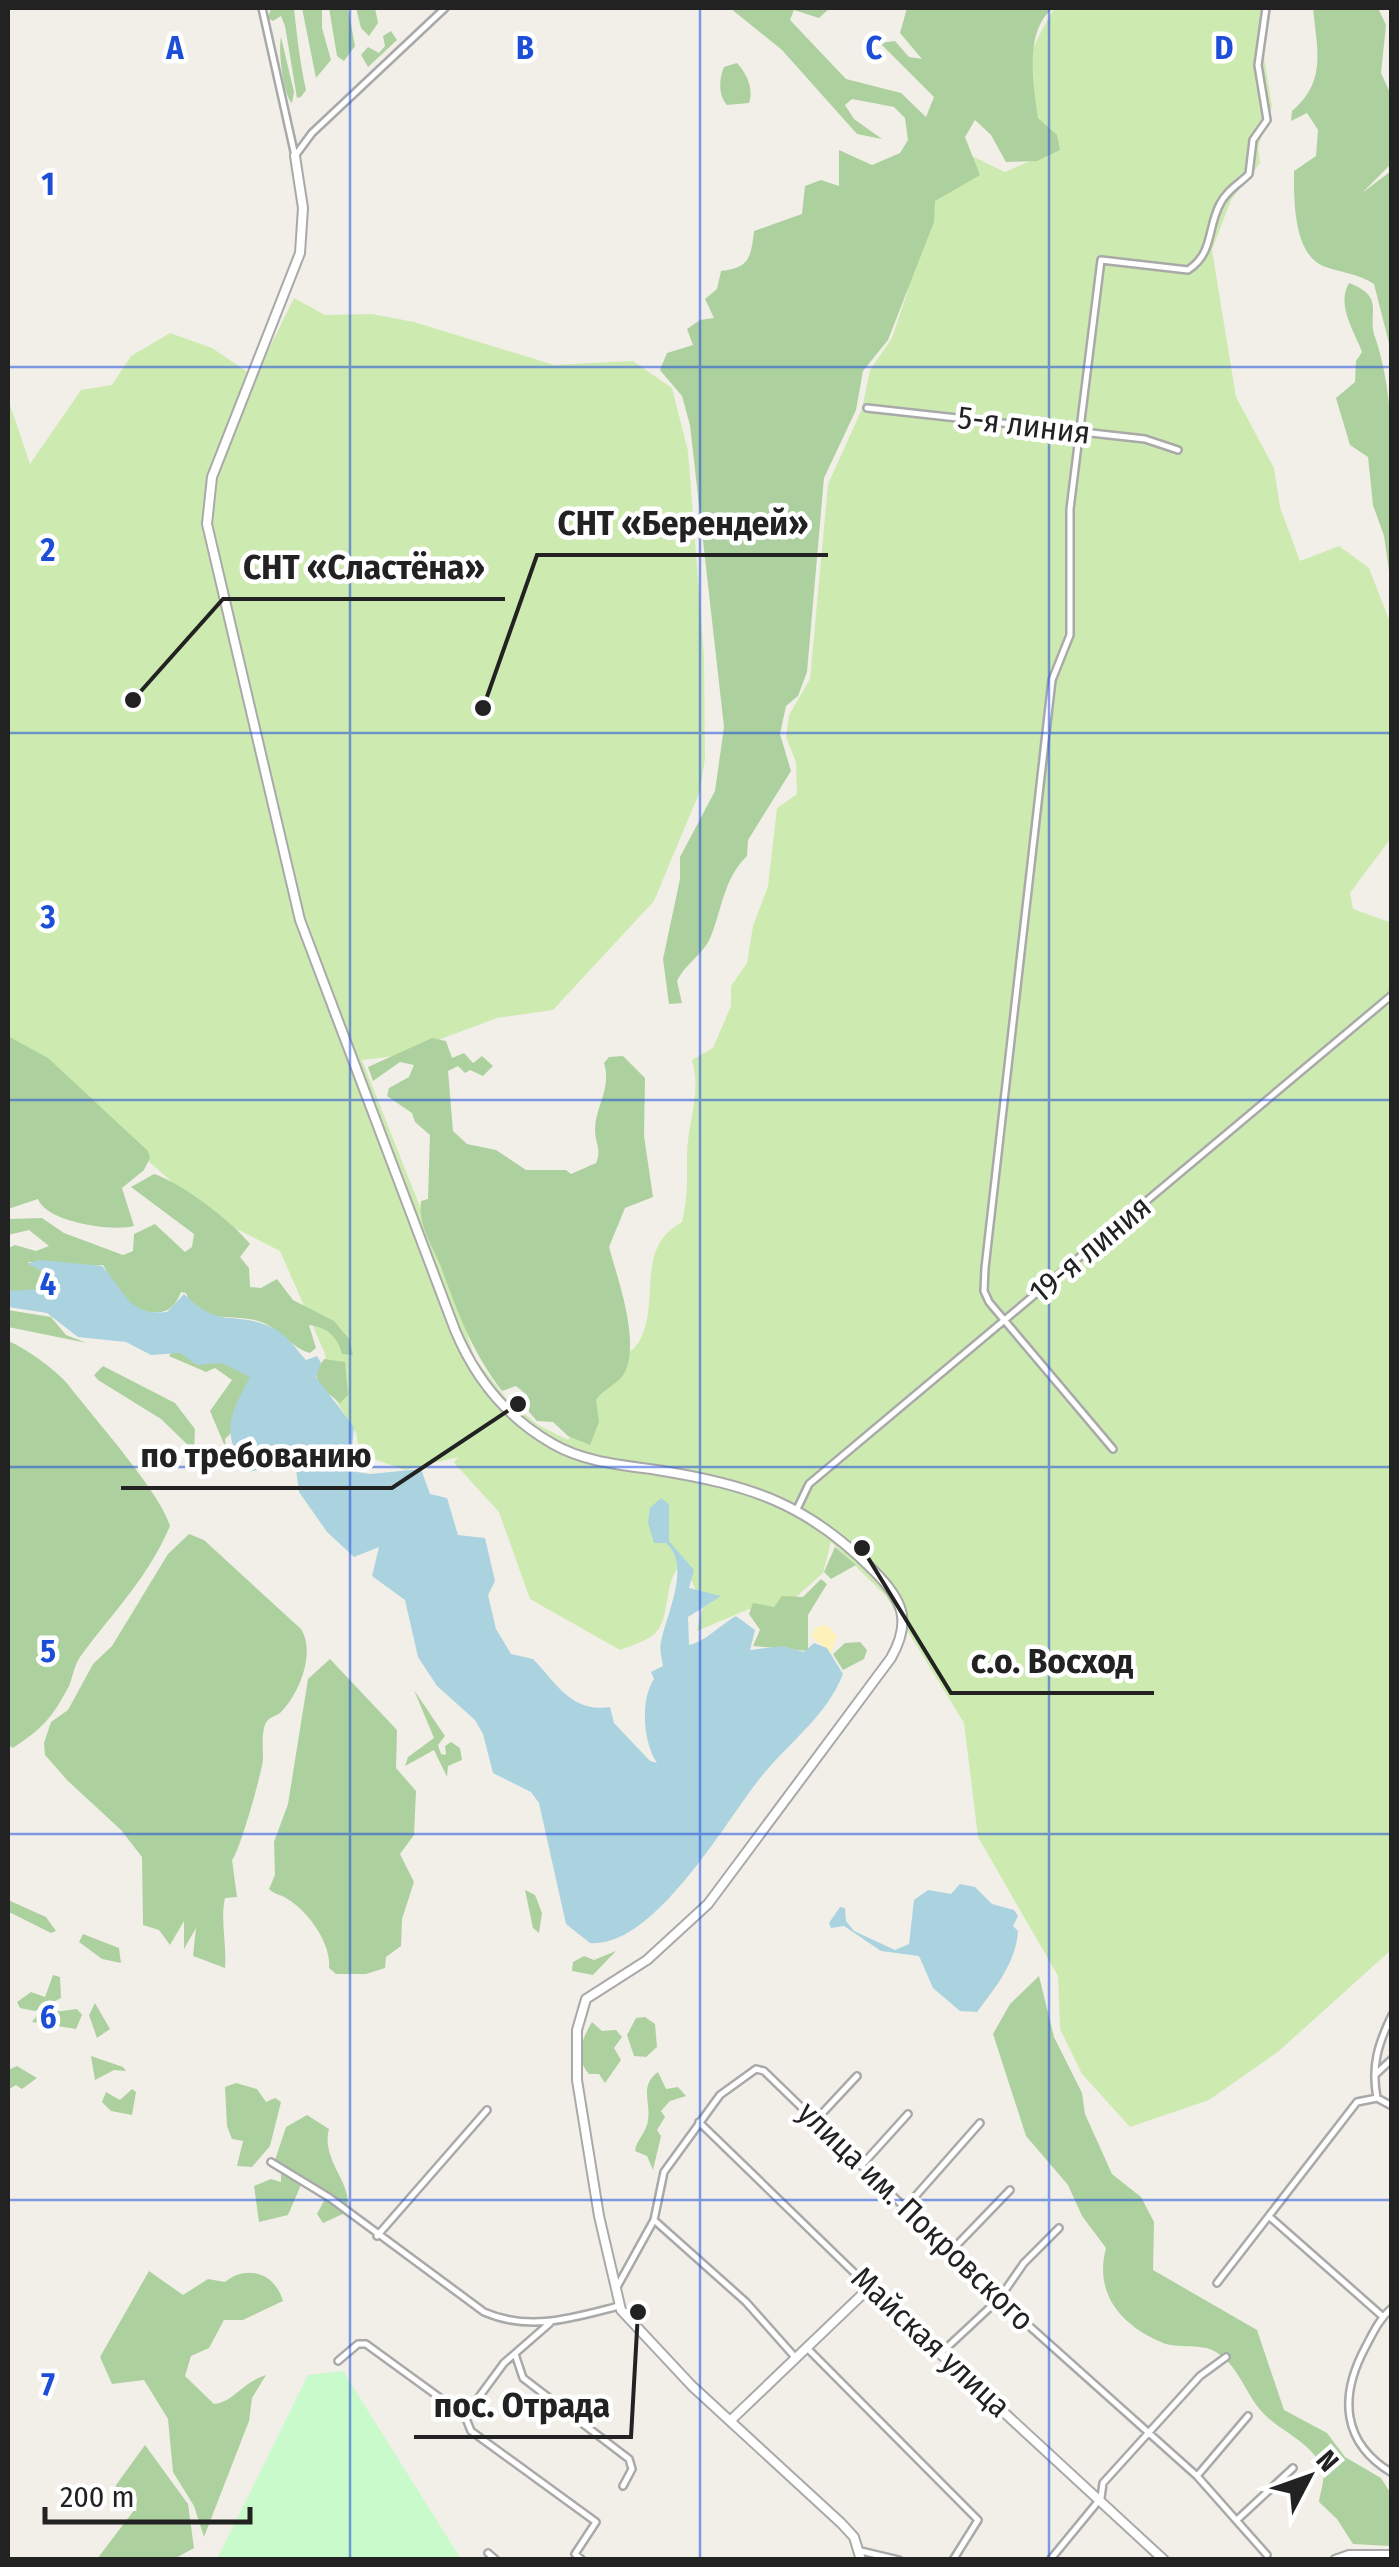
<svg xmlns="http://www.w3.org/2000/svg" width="1399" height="2567" viewBox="0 0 1399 2567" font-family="'Fira Sans Condensed',sans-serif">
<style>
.grass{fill:#cdebb0}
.forest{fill:#add19e}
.sand{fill:#fff1ba}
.park{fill:#c8facc}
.water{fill:#aad3df}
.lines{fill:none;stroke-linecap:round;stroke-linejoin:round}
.minor-casing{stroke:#a9a9a9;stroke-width:10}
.tertiary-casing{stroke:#a9a9a9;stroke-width:12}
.minor{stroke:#fff;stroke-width:5}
.tertiary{stroke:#fff;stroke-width:8}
.grid{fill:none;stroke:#1d4ed8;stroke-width:2.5;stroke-opacity:0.55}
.labels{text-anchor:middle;stroke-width:9;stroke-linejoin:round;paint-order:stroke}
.street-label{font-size:32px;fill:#222;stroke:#fff}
.grid-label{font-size:32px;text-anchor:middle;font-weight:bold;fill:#1d4ed8;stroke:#fff;stroke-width:9;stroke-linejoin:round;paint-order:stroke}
.leader{fill:none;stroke:#222;stroke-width:4}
.callout-dot{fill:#222;stroke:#fff;stroke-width:4}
.callout-label{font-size:35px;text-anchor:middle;font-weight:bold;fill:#222;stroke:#fff;stroke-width:9;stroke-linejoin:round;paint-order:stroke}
</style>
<rect width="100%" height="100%" fill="#f2efe9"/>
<path class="grass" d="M1055,8h216l-7,49 8,50 -14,40 2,16 -29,37 -19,50 24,147 38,71 6,39 20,54 39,-15 30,22 22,57v213l-41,55 3,16 39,14 -1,1027 -112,101 -70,49 -79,27 -48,-53 -22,-45 -2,-53 -80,-139 -14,-114 -78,-127 -55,-54 -8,31 -44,39 -30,-3 -52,22 6,-24 -20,-46c-22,21 -10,60 -31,75 -9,6 -22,10 -32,14l-90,-51 -31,-87 -45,-49 4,-6 -53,13 -45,-16 -4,-21 -24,-39 -7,-40 -45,-103 -69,-35 -88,-77 -115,-91v-649l22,65 51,-74 31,-5 19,-29 39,-23 42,15 43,29 39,-79 31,17 47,-1 42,8 140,43 79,-4 39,27 16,63 16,206 1,101 -5,33 -46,110 -101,109 -56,8 -102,38 -33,4 98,248 14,49 32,41 32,27 30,15c16,-27 32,-52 51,-77 6,-8 17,-15 21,-23 21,-42 -6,-91 42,-118 6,-29 5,-37 5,-65 0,-35 15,-62 5,-97l21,-12 18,-42v-20l16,-23 6,-37 15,-40 9,-78 20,-14 -1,-32 -10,-25 3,-22 21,-36 18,-195 34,-75 8,-39 22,-32 16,-48 -13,-18 5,-32 72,-84 33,16 34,-15c-16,-67 -23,-88 16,-149z"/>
<path class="forest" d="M271,8h23c3,29 6,54 12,82l-5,7 -4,1 -12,-72 -4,-10 -8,5 -5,-3z
M302,8l20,1v19l9,32 -15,18z
M329,8h19l7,38 -11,15 -7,-5z
M356,8h19l3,15 -9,13 -8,-8z
M730,8h100l-11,10 -25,-8 -4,10 56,59 55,14 25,24 8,-20 -54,-54 15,-2 14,16 13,2 -22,-26 7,-25h146c-29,23 -20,77 -15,110l19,17 3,15 -23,11 -31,1 -15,-27 -16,-15 -10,17 15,38 -45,26 -1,21 -46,118 -25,31 -7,39 -32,68 -17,194 -9,24 -12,10 -6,28 11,37 -43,69 -1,16c-23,22 -25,53 -36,80 -7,18 -26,28 -34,45l5,22 -13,1 -6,-45 17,-80v-22l35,-66 9,-64 -34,-302 -8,-29 -22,-26 7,-17 26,-8 -6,-16 13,-9 14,-2 -9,-19 12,-10 4,-18c28,-3 30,-13 33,-40l48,-17 3,-28 16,-6 18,6v-36l33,15 28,-12 8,-13 -3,-22 -11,-11 -42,-8 -7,6 9,14 28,20 -25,-5 -75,-84z
M1313,8h65l8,17 -5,48 10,22v69l-29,29 29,-22v180l-17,-67c-17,-11 -33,-11 -51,-18 -30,-13 -29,-67 -29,-95l22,-15 2,-26 -11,-17 -16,8 1,-10c35,-30 25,-61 21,-103z
M391,31l6,9 -29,27 -7,-12 7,-8 11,6 6,-7 -2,-10z
M281,37l13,55 -2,11c-9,-8 -14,-53 -11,-66z
M737,63c10,11 17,26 12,40l-22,2c-9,-10 -8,-26 -3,-38z
M1349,283c39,15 16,31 27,57 23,69 16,169 15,245l-7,-49 -11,-31 -5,-48 -18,-12 -14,-47 19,-16 1,-21 6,-9c-8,-22 -26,-46 -13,-69z
M8,1036l40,22 100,93 2,7 -6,12 -22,18 12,38c-22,6 -88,-4 -96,-27l-30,10z
M432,1038l14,3 6,17 12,-5 9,10 9,-7 11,10 -10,10 -13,-6 -5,3 -7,-7 -10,5 5,60 14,13 29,6 30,20h40l5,4 25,-11c6,-13 -1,-20 -1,-33 0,-24 17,-41 9,-67l5,-6 14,-1 22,22 -1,58 9,61 -28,11 -16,39c9,33 31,93 16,125 -5,11 -22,17 -29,28l3,22 -9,23 -22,-9 -15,-14 -16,-1 -8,-9 -2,-17 -11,-9 -14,5c-30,-39 -44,-78 -61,-124 -9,-23 -23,-40 -20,-66l7,-2 2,-64 -15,-13 -3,-9 -25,-17 2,-8 20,-11 5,-12 -14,-3 -27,19 -5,-14z
M154,1174c26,8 79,48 96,70l-10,13 9,11 1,19 11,1 16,-9 16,21 41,21 15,18 4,16 -11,-1c-4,-17 -15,-27 -33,-29l7,23 -6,5c-17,-4 -29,-23 -46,-30 -22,-9 -46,-2 -71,-13l-7,-17 -5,-1c-11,27 -26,21 -51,17l-27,-44 -26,2 -50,-5 27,16 -3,10 -43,6v-46l7,-3 21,6 13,-5 -20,-16 -21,5v-16l34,-1 22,15 59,22 10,-4 1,-17 21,-10 30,28 7,-5 2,-13 -63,-47z
M8,1310l43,7 15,18 21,8 -79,-16z
M8,1341c18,7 51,31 62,46 23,30 91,106 100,139 -22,52 -57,86 -90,131 -6,9 -7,19 -11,29 -17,32 -26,42 -56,62l-5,-3z
M173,1351l45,9 35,16 -17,52 -11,11 1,10 -16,-38 22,-31 -17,-12 -9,4 -37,-16z
M324,1359l21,3 3,33 -8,8 -22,-18 -2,-14z
M103,1366l72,37 20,26 -1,22 -33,-32 -63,-39 -4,-5z
M189,1534l15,6 97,89c15,23 -2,66 -21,84 -4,3 -10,4 -13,8 -6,8 -4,28 -4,38 -1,14 -24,94 -31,101l5,37 -12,1c-5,21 2,47 0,70l-32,-12 3,-28 -12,21v-28l-14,24 -11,-15 -16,-5 -1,-68 -21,-27 -53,-49 -23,-26 -1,-12 7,-21 17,-12 25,-46 19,-18 56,-92z
M835,1547l21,18 -25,14 -7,-7z
M821,1579l6,5 -19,31v36l-55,-5 7,-16 -11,-16 4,-11 21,4 8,-11 21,1z
M860,1642l7,8 -3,9 -21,11 -10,-16 12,-11z
M330,1659l67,71 -1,38 20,23 -2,44 -14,19 14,28 -12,37 -1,27 -15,11 -1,11 -19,6h-30l-7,-6c3,-25 -24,-62 -47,-72 -5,-2 -9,-3 -13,-7l6,-14 -1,-33 14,-38 20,-125z
M414,1690l31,46 -7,9 3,9 5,1 -1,-9 6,-4 9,6 2,12 -14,6 -1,11 -13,-27 -29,16 3,-9 26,-19z
M525,1890l10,5 7,18 -3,20 -6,-5z
M8,1900l38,17 10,14 -5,2 -42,-21z
M83,1934l36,14 2,15 -19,-4 -23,-17z
M616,1951l-23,24 -21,-4 1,-9 11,-6 10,4z
M53,1975l7,2 1,21 -26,13 -15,-3 -3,-6 14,-10 14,5z
M1039,1976l15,61 28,56 3,21 27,60 29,23 13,25 -1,48 104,60 27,80 43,23 18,24 36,21 10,16v52l-38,-2 -16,-25 -18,-17c1,-9 6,-22 4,-30 -7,-28 -41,-39 -60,-59 -18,-19 -23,-46 -47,-61 -14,-9 -37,-3 -53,-9 -43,-18 -69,-50 -57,-95l-24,-32 -14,-31 -42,-49 -33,-102 17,-30z
M95,2003l15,26 -13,9 -8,-23z
M77,2009l5,6 -6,14 -44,-7 6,-8z
M645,2017l10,7 2,23 -11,10 -12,-1 -7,-21 9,-17z
M592,2022l10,9 14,-1 6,7 -8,11 7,12 -16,23 -6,-9h-10c-15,-17 -7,-35 3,-52z
M91,2056l32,11 3,4 -12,-1 -19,10z
M17,2066l20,12 -15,11 -6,-4 -8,5v-20z
M658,2072l8,17 12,-2 8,9 -16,5 -9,10 4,6 -8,13 4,6 -8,34 -6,-14 -12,-5c1,-11 12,-19 13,-31 3,-19 -9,-34 10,-48z
M236,2083l21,6 9,13 9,-4 6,4 -11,44 -18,21 -15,-1 6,-25 -11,-2 -5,-13 -2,-39z
M132,2089l4,3 -4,23 -21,-4 -9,-9 4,-10 14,8z
M307,2115l22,14c-9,33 29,58 16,84l-22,10 -6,-9 11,-21 -53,-33 11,-33z
M281,2174l20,11 -13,30 -29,7 -5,-36 17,-7 10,3z
M149,2271l34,24 25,-16 17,3c22,-18 50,-9 58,19l-40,19h-19l-15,28 -18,8 -6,20 29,28c21,-3 27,-21 52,-29l-14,23 -3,23 -45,116 -10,-31 -21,-34 -5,-53 -24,-39 -32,4 -12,-27z
M145,2445l43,59 6,44 -20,11h-77l38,-50 3,-13 -7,14 -14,-9 -1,-16z"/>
<path class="sand" d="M827,1625l10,11 -6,17 -19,-16 2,-9z"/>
<path class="park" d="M343,2371l118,188h-244l91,-184z"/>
<path class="water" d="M39,1260l63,6c23,24 25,50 65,46l17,-18c36,36 48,16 87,33 14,5 25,22 35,33l11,-4 4,7 -5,14 38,50 -4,44 20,3 51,-5 9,25 17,4 11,37 27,3 10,43 -7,14 8,34 15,25 22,5c23,23 37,54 77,48l4,16 36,38 7,2c-14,-20 -17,-63 -3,-84l-3,-7 12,-6c-1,-6 -4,-19 -2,-24 5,-27 31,-77 5,-99h-12l-6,-20 2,-15 11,-10 8,6v37l25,29 -5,18 32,8 -33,21 1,28c16,-3 31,-20 47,-29l19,14 -5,20 33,-4 21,6 10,-9 13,5 16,26c-17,43 -54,68 -82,103 -34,42 -107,172 -171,166l-24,-19 -27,-121 -8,-11 -38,-19 -10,-39 -8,-14 -38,-34 -19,-29 -13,-57 -33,-24 7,-29 -25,10 -27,-25 -28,-40 -4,-30 -47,10c-29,-39 -18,-57 2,-95l-29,-14 -24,2 -17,-12 -29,2 -25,-13 -48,-5 -31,-24 -39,-6v-16l36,-2 6,-4 -5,-13 -17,-8z
M960,1884l15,3 17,17 22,6 4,6 -5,10 5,5c-2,32 -23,57 -41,81l-17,-1 -27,-23 -14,-32 -38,-5 -37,-25 -13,2 -2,-5 11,-16 5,1 1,13 8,10 41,19 14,-6 5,-44 14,-10 23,4z"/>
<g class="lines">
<defs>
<path id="minor" d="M262,8l33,148
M295,156l17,-23 133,-125
M867,408l278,31 33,11
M1113,1449l-124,-147 -5,-11 1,-23 67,-588 18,-45v-126l31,-249 87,10c26,-17 19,-42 32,-66 6,-13 19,-20 29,-30l4,-34 14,-20 -9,-55 8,-57
M797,1509l12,-25 583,-489
M1375,2075l17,-16
M1377,2098c-6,-32 1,-54 15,-83
M815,2121l42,-45
M699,2122l170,165
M271,2162l59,36 154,114c46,20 88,6 135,-6
M861,2166l47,-52
M905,2208l75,-85
M1271,2218l110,97
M654,2220l92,82 48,54
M377,2236l110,-126
M953,2249l57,-59
M1217,2283l140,-181 20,-4 15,8
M617,2287l37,-67 10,-48 56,-77 36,-26 8,2 235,228 198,177 70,79
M1392,2308c-13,11 -19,25 -27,40 -26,49 -23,95 27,125
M807,2348l171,172 -25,40
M515,2354l8,24 106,81 3,10 -9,17
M940,2354l59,-55 25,-36 35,-35
M338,2361l20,-17h8l99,72 6,15 125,91 -21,32 7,6
M465,2416l39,-53 46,-40
M1197,2476l51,-60
M1238,2519l55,-51
M861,2551l38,9
M488,2553l8,7
M1050,2560l51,-62 2,-15 97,-107 26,-19"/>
<path id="tertiary" d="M295,156l8,52 -3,45 -88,224 -5,47 93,396 155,410c20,48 52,88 98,114 31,18 69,21 104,26 93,15 150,33 217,101 29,29 38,50 17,87l-183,246 -61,56 -61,39 -9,31v50l22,136 22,94 71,76 149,137 13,14 7,23
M730,2421l139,-133 295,272
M1335,2560l14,-5h43"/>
</defs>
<use href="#minor" class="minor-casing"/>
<use href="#tertiary" class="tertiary-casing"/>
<use href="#minor" class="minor"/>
<use href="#tertiary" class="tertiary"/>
</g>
<path class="grid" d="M350,8v2552M700,8v2552M1049,8v2552M8,367h1384M8,733h1384M8,1100h1384M8,1467h1384M8,1834h1384M8,2200h1384"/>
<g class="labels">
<g class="street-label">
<text transform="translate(1024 425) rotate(7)" y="11">5-я линия</text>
<text transform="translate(1090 1249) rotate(-40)" y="11">19-я линия</text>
<text transform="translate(916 2216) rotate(44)" y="11">улица им. Покровского</text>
<text transform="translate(931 2342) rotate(43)" y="11">Майская улица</text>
</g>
</g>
<g class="grid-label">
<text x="175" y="59">A</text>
<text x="525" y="59">B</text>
<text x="874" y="59">C</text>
<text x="1224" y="59">D</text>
<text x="48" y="195">1</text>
<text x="48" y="561">2</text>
<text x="48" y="928">3</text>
<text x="48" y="1295">4</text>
<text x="48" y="1662">5</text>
<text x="48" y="2028">6</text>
<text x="48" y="2395">7</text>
</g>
<path class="leader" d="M483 708L537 555H828M133 700L223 599H505M518 1404L392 1488H121M862 1548L951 1693H1154M638 2312L631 2437H414"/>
<g class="callout-dot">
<circle cx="483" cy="708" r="10"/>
<circle cx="133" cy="700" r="10"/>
<circle cx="518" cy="1404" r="10"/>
<circle cx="862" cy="1548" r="10"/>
<circle cx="638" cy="2312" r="10"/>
</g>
<g class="callout-label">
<text x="683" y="535">СНТ «Берендей»</text>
<text x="364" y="579">СНТ «Сластёна»</text>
<text x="256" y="1467">по требованию</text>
<text x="1052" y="1673">с.о. Восход</text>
<text x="522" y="2417">пос. Отрада</text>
</g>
<rect width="1399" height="2567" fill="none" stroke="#222222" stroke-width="20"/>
<g transform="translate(1309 2477) rotate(49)" stroke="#ffffff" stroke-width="8" paint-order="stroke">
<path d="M0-8L18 38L0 25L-18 38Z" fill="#222222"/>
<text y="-15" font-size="28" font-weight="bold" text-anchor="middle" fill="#222222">N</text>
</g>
<path d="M45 2507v15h205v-15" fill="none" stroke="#222222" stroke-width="5"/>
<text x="60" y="2507" font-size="30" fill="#222222" stroke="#ffffff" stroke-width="8" paint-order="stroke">200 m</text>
</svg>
